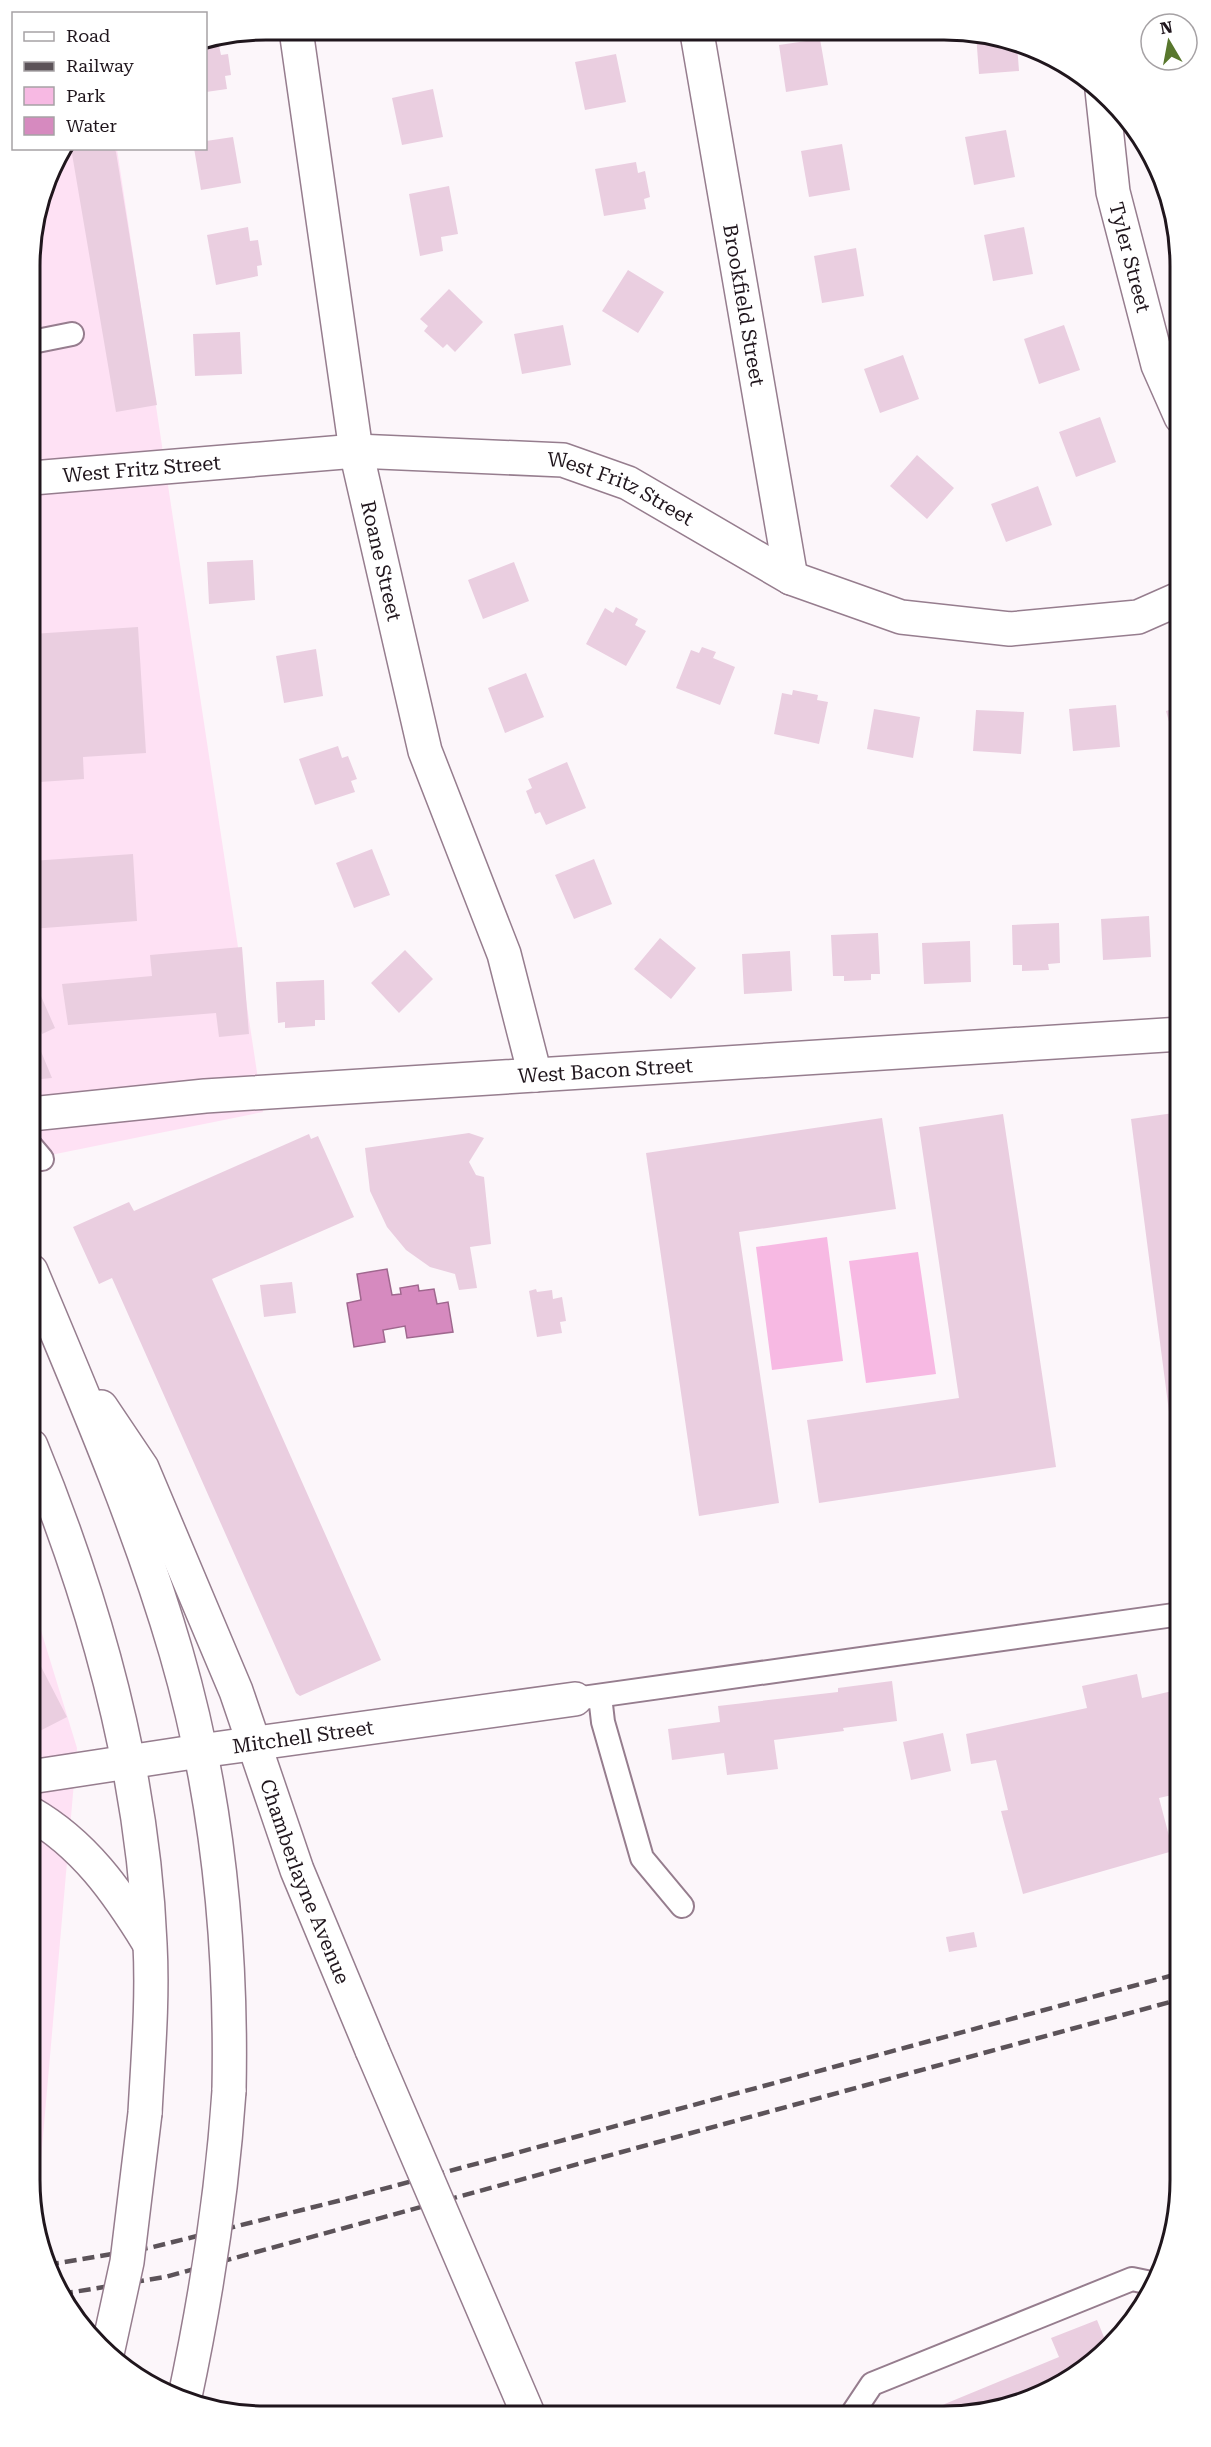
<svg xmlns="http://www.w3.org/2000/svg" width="1211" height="2447" viewBox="0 0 1211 2447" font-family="'Roboto Serif',serif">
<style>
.built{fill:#fee1f4}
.green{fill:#f7b9e3}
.water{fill:#d68abf;stroke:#9f678e;stroke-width:1.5}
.building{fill:#eacee0}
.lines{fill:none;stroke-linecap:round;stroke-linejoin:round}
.service-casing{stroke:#967d8e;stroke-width:26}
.minor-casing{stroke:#967d8e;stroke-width:36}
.tertiary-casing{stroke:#967d8e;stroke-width:36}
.primary-casing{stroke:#967d8e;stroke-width:36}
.service{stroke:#fff;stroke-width:22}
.minor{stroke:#fff;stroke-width:33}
.tertiary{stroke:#fff;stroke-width:33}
.primary{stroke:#fff;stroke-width:33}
.rail{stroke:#5c5359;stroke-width:4.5;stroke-dasharray:12 6;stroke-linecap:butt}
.primary-bridge-casing{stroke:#967d8e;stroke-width:36;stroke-linecap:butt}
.primary-bridge{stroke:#fff;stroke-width:33}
.labels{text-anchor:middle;stroke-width:5;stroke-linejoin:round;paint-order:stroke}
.street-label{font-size:20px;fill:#20161d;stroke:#fff}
.rim{fill:none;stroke:#20161d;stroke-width:3}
</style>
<rect width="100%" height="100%" fill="#fcf6fa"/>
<path class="built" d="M65,149h52l146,963 -232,47 1,-923 23,-74z
M31,1598l46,150 -41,468 -6,-36z"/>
<path class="green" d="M827,1237l16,124 -71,9 -16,-123z
M918,1252l18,122 -70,9 -17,-122z"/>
<path class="water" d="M387,1269l5,26 9,-1 -1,-6 18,-3 1,6 15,-2 3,15 11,-2 5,30 -46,6 -2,-12 -22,4 2,12 -31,5 -7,-44 14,-3 -4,-26z"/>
<path class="building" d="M976,34h14l27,10 2,27 -40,3z
M820,39l8,46 -42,7 -7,-47z
M218,41l3,14 7,-1 3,21 -6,1 2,13 -21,3v-49z
M616,54l10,48 -41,8 -10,-48z
M433,89l10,48 -41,8 -10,-47z
M1006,130l9,47 -41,8 -9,-48z
M233,137l8,46 -40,7 -7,-42h12v-7z
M842,144l8,46 -41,7 -8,-46z
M71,148h43l2,4 41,253 -41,7z
M636,162l2,11 7,-2 5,26 -6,2 2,10 -42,7 -9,-47z
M449,186l9,48 -17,3 2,14 -23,5 -11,-62z
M248,227l2,14 8,-1 4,25 -5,1 1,10 -42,9 -9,-50z
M1024,227l9,47 -40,7 -9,-46z
M856,248l8,48 -42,7 -8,-47z
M628,270l36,22 -26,41 -36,-22z
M449,289l34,33 -28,30 -8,-8 -4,4 -19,-17 4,-5 -8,-7z
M563,325l8,40 -49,9 -8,-40z
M1064,325l16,45 -41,14 -15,-45z
M240,332l2,42 -47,2 -2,-42z
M903,355l16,44 -39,14 -16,-44z
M1100,417l16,45 -40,15 -17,-45z
M917,455l37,33 -27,31 -37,-33z
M1038,486l14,39 -46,17 -15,-38z
M253,560l2,40 -46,4 -2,-42z
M514,562l15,39 -46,18 -15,-39z
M616,607l22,12 -3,6 11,6 -20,35 -40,-22 19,-36 8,5z
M138,627l8,126 -63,4 1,22 -44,3 -1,-22 -8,1 1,-127z
M702,647l14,5 -3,6 22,9 -15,38 -44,-17 15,-38 8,3z
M316,649l7,47 -39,7 -8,-47z
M526,673l18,44 -39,16 -17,-45z
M793,690l25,5 -1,5 11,2 -9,42 -45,-10 8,-41 10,2z
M1116,705l4,42 -47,4 -4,-42z
M1181,706v43l-4,1 -11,-39z
M874,709l46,8 -7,41 -46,-9z
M976,710l48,2 -3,42 -48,-3z
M338,746l4,12 6,-2 9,23 -6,2 4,11 -40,13 -16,-46z
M567,762l19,46 -40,17 -6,-13 -5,2 -9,-23 6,-3 -4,-9z
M372,849l18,46 -36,13 -18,-45z
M133,854l4,67 -106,8v-68z
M594,859l18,45 -38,15 -19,-44z
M1149,916l2,41 -48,3 -2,-41z
M1059,923l1,40 -12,1 1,6 -27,1v-6h-9l-1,-40z
M878,933l2,41h-9v6l-27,1v-5h-11l-2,-41z
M660,938l36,30 -25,31 -37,-30z
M970,941l1,41 -47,2 -2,-41z
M242,947l7,87 -30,3 -3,-24 -148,12 -6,-41 90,-8 -2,-21z
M405,950l28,29 -34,34 -28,-30z
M790,951l2,40 -48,3 -2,-40z
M324,980l1,40h-10v6l-30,2v-6l-7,1 -2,-41z
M37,987l18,41 -13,6 -2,-6 -7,4 19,46 -21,2v-91z
M1181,1112v368l-3,1 -47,-362z
M1003,1114l53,353 -237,36 -12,-83 152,-22 -40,-271z
M882,1118l14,91 -157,23 40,271 -80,13 -53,-363z
M469,1133l15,5 -15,24 7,13 8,2 7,67 -21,3 7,41 -18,2 -4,-16 -25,-7 -24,-17 -19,-23 -17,-36 -5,-43z
M309,1134l2,5 7,-3 36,81 -142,62 169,381 -81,36 -4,-3 -184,-415 -13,6 -26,-57 56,-25 5,9z
M292,1282l4,31 -32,4 -4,-32z
M536,1289l1,3 15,-2 1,9 9,-2 4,24 -6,1 2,11 -25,4 -8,-46z
M31,1647l36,70 -37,19z
M1137,1674l5,24 39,-9v104l-22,5 14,53 -150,43 -22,-83 7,-1 -12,-50 -25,4 -5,-30 121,-26 -5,-22z
M892,1681l5,40 -54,7 1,3 -70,9 4,29 -51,6 -3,-22 -52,7 -4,-31 52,-7 -2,-16 120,-14v-4z
M943,1733l8,38 -40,9 -8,-38z
M974,1932l3,15 -28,5 -3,-15z
M1097,2320l11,27 -32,30 -56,28 -81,12 -4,-9 124,-51 -8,-19z"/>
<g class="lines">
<defs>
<path id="service" d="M32,342l40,-8
M31,1146l11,13
M600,1696l3,26 39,136 40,48
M575,1699l606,-85
M853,2417l-1,-3 20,-30 260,-105 24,5"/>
<g id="minor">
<path id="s1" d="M296,30l60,421 69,300 79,203 31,121"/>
<path id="s2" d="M697,33l94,545"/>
<path id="s3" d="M1102,90l11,102 45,173 23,52"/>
<path id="s4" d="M32,478l324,-27 207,9 65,23 163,95 110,39 109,12 128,-12 43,-19"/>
<path id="s5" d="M31,1114l174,-18 976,-62"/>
<path id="s6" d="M200,1751l375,-52"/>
</g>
<path id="tertiary" d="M30,1777l170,-26"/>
<g id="primary">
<path d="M31,1271c52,124 107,251 145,381 41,141 56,292 53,439"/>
<path id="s7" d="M101,1407l41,61 94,223 61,179 75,180"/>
<path d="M31,1446c65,158 112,327 119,498 3,56 -2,113 -5,169"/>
<path d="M30,1813c54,31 87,78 119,130"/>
</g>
</defs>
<use href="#service" class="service-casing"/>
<use href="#minor" class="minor-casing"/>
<use href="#tertiary" class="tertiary-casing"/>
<use href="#primary" class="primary-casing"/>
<use href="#service" class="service"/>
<use href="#minor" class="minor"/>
<use href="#tertiary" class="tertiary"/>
<use href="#primary" class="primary"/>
<path class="rail" d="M47,2265l106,-18 193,-48 835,-226
M61,2294l104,-17 1016,-278"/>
<defs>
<path id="primary-bridge" d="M372,2050l157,366
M107,2354l20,-92 18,-149
M184,2401c22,-103 38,-205 45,-310"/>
</defs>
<use href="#primary-bridge" class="primary-bridge-casing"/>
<use href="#primary-bridge" class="primary-bridge"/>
</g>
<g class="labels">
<g class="street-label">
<text dy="7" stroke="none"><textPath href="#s3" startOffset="170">Tyler Street</textPath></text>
<text dy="7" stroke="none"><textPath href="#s2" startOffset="276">Brookfield Street</textPath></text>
<text dy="7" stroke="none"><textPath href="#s4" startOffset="110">West Fritz Street</textPath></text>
<text dy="7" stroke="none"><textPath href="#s4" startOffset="596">West Fritz Street</textPath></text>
<text dy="7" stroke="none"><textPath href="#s1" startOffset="538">Roane Street</textPath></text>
<text dy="7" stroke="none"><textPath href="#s5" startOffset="576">West Bacon Street</textPath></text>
<text dy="7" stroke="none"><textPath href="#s6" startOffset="104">Mitchell Street</textPath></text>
<text dy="7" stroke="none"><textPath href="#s7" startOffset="518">Chamberlayne Avenue</textPath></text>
</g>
</g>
<path d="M0 0H1211V2447H0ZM266 40H944A226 226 0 0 1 1170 266V2180A226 226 0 0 1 944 2406H266A226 226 0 0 1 40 2180V266A226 226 0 0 1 266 40Z" fill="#fff" fill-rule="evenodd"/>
<path class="rim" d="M266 40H944A226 226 0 0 1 1170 266V2180A226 226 0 0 1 944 2406H266A226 226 0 0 1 40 2180V266A226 226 0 0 1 266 40Z"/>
<rect x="12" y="12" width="195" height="138" fill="#ffffff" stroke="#a6a2a5" stroke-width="1.5"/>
<rect x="24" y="32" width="30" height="9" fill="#ffffff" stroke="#a6a2a5" stroke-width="1.5"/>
<text x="66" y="42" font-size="18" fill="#20161d">Road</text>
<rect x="24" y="62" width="30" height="9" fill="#5c5359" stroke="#a6a2a5" stroke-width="1.5"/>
<text x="66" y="72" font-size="18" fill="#20161d">Railway</text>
<rect x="24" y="87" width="30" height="18" fill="#f7b9e3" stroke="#a6a2a5" stroke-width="1.5"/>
<text x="66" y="102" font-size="18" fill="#20161d">Park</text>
<rect x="24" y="117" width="30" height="18" fill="#d68abf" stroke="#a6a2a5" stroke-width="1.5"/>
<text x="66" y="132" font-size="18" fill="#20161d">Water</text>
<g transform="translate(1169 42) rotate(350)"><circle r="28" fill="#ffffff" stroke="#a6a2a5" stroke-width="1.5"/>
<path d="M0-4.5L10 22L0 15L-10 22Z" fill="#58772d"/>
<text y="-9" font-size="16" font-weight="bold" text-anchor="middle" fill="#20161d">N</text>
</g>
</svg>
